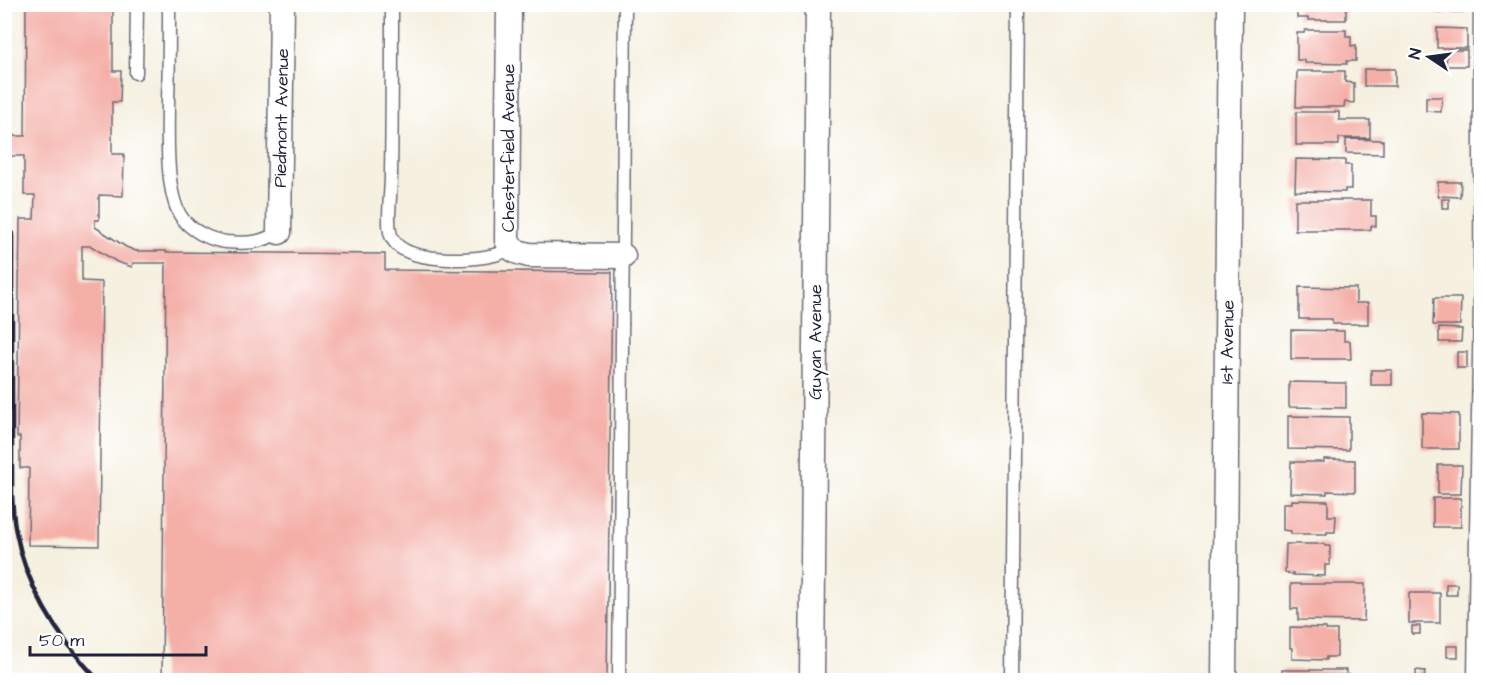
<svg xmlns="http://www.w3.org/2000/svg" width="1486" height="685" viewBox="0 0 1486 685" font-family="'Architects Daughter',sans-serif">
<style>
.building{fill:#f4afa7}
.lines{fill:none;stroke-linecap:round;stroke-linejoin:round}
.service-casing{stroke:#6c6a75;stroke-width:15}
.minor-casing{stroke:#6c6a75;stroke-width:27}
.service{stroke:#fff;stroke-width:12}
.minor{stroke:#fff;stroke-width:24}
.rail{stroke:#22223b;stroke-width:4.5}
.labels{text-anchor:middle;stroke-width:5;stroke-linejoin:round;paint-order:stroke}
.street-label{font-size:18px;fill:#22223b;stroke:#fff}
</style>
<rect width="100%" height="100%" fill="#fff"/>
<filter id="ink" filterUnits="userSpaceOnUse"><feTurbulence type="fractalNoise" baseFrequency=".0167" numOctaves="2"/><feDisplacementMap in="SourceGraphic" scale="12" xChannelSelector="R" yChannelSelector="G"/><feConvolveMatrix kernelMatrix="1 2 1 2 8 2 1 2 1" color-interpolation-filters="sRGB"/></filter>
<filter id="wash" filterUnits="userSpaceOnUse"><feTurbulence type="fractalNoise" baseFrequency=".008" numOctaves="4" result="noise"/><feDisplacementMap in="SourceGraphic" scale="24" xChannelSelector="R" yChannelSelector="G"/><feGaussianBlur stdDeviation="1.35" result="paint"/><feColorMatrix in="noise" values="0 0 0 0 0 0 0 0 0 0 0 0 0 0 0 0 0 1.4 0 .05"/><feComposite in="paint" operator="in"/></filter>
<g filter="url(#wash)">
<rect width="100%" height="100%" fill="#f5f0e0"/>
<g id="blocks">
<path class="building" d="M26,4h87v67h8l-1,31h-8v52h12l-1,42 -24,-1v25h-4v7l31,20 10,4h30v1l219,2v16l227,2 -5,408h-445l4,-417h-33l-1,4 -15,-5 -26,-16h-9v35l20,1 -3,264 -71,-1 1,-77h-9v-31h-3l3,-218h14l1,-24h-11v-39h-20v-20h21z
M1297,4h49v16h-38v-2h-11z
M1437,4h27v8h-27z
M1437,28l30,1v19h-30z
M1305,30h41v6h5v10l5,-1v16h-10l1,3 -42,-1v-3h-8v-27h7z
M1447,50h20v16h-21z
M1364,69h31v17h-31z
M1297,71h48v11l9,1v20l-9,-1 -1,5h-48z
M1426,97h16l-1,15 -15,-1z
M1296,112h43v8h31v18h-31v7h-43z
M1346,139l37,1v14l-37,-1z
M1296,159l49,1v5h6v24h-6v3l-50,-1z
M1438,182h23l-1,15 -22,-1z
M1442,199h7v9h-7z
M1295,200h76v16h5v10h-5v4h-76z
M1299,287l57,1v15h12v21h-36v-5h-33z
M1434,298h27l-1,27h-27z
M1439,328l23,1 -1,13h-22z
M1291,330l53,1v10h6l1,18h-60z
M1457,352h10v16h-10z
M1371,370h21v15h-21z
M1289,382l57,1v25l-57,-1z
M1422,413l37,1v35h-37z
M1288,416l61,1v33l-61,-1z
M1324,459l31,1v32l-28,-1v3l-37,-1 1,-31h33z
M1438,465h24l-1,29h-23z
M1433,498h28v29h-28z
M1292,500l36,1v15h8l-1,16h-8v2h-36v-3l-8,-1v-27h9z
M1286,544h38l1,2h5v19h-5v11l-32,-1v-1l-8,-1z
M1291,584h74l-1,37 -66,-1v-11h-7z
M1446,584h11v11h-11z
M1409,593h31v30h-31z
M1412,626h8v8h-8z
M1290,627l36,1v2h11v27h-11v3l-34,-1v-11h-2z
M1447,646h11v11h-11z
M1282,670h64v5h13v5h-77z
M1416,670l9,1 -1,9h-8z"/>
</g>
</g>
<g filter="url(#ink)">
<use href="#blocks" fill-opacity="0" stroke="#6c6a75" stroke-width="1.5"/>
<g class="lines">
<defs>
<path id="service" d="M169,4c0,33 0,65 -1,97 0,31 -3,88 12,114 9,15 30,25 46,27 22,2 35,1 53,-10
M392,4c0,57 0,113 -1,170 0,15 -2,30 -2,45 0,7 0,16 5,22 14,22 77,20 100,14 6,-1 12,-4 17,-6
M136,73l1,-69
M619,680l6,-676
M1012,680l6,-676
M1474,680c1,-125 4,-251 6,-376 1,-100 -1,-200 0,-300"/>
<path id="minor" d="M509,4l-2,236c5,12 10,12 22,15l94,1
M279,232l3,-228
M812,680l6,-676
M1224,680l6,-676"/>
</defs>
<use href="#service" class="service-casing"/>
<use href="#minor" class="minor-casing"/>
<use href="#service" class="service"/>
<use href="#minor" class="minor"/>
<path class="rail" d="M12,233v262c1,13 1,25 4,37 11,58 42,106 82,148"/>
</g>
</g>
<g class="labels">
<g class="street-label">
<text transform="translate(281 118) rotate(-89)" y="6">Piedmont Avenue</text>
<text transform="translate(508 148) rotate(-90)" y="6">Chesterfield Avenue</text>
<text transform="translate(815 342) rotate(-90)" y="6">Guyan Avenue</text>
<text transform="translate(1227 342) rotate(-89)" y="6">1st Avenue</text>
</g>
</g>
<rect width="1486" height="685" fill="none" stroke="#fff" stroke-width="24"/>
<g transform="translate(1429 57) rotate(283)" stroke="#ffffff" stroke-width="4.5" paint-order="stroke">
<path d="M0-4.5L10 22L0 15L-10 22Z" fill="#22223b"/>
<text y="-9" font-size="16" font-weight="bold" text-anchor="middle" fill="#22223b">N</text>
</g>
<path d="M30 646v9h176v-9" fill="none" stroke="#22223b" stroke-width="3"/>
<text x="39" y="646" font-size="18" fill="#22223b" stroke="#ffffff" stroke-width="4.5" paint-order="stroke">50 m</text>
</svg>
